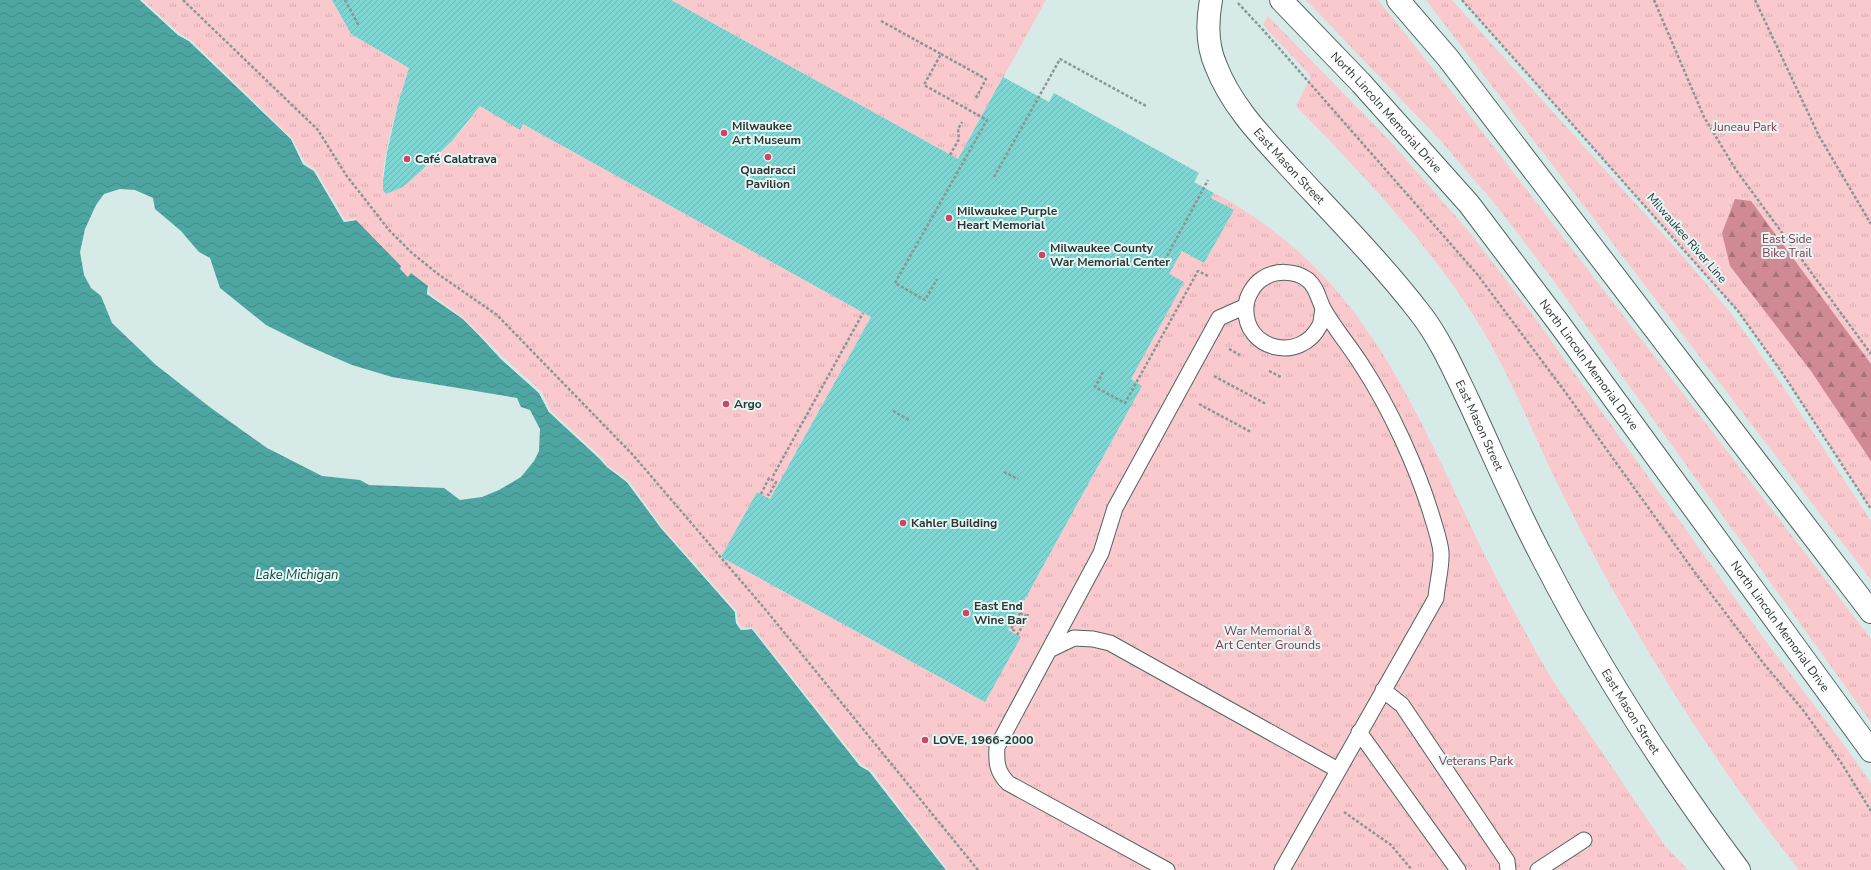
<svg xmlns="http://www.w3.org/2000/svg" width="1871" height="870" viewBox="0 0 1871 870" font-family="'Nunito Sans',sans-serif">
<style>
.grass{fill:url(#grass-tufts)}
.forest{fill:url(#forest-firs)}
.water{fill:url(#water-waves)}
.pier{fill:#d6eae8}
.building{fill:url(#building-hatch)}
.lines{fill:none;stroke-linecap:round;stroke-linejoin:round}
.service-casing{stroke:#526362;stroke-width:17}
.tertiary-casing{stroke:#526362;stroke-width:24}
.primary-casing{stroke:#526362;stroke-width:24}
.path{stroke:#899796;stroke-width:2.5;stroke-dasharray:3 2;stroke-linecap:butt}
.service{stroke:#fff;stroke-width:15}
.tertiary{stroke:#fff;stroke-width:22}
.primary{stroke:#fff;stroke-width:22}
.path-bridge{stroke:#899796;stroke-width:2.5;stroke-dasharray:3 2;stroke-linecap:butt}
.poi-dot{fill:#d24264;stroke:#e3f7f5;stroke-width:1.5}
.labels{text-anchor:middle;stroke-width:4;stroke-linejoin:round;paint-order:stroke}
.street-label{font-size:12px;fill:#2e3535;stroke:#e3f7f5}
.poi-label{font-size:12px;font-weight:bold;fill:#2e3535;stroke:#e3f7f5;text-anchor:start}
.park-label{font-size:12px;fill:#8a3647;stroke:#e3f7f5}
.water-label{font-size:13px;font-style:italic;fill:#143e3c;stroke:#e3f7f5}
</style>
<defs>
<pattern id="grass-tufts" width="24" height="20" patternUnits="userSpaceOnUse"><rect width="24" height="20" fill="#fac9ce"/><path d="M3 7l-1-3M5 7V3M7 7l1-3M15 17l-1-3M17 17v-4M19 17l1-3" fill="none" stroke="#d7adb2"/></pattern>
<pattern id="forest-firs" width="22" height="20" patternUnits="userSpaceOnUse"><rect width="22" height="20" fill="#cf8a93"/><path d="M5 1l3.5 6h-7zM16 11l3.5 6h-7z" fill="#a87279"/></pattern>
<pattern id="water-waves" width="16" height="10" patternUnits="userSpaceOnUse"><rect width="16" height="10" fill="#4ea6a2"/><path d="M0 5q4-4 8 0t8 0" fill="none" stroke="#418885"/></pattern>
<pattern id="building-hatch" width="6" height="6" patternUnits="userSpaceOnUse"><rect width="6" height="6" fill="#7ed5d1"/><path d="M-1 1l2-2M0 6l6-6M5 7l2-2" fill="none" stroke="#6db7b4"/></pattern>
</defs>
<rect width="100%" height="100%" fill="#d6eae8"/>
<path class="grass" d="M140,0h192l19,34 58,34c-6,21 -36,111 -23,126 30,-10 76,-61 94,-88l40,23 3,-5 348,193 -101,182 -13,-7 -36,65 264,145 35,-65 -12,-7 134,-244 -11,-7 53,-97 -15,-8 13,-23 22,12 29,-53 -22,-12 3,-5c145,76 196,205 262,344 20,42 43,84 66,125 11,21 27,41 40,61 28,41 56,83 84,124l22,23h-742l-77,-99 -9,-5 -119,-136 -80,-102 -34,-46 -20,-15 -7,-8 -173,-165v-8l-17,-13 -1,4 -10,-8 2,-3 -23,-22 -34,-22 -30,-51 -11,-7 -12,-25 -102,-98 -11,-6z
M671,0h375l-88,159z
M1306,0h72l76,95 417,544v83l-323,-449 -53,-69 -55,-64z
M1426,0h26l229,254 48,57 16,22 33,46 93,142v59z
M1462,0h409v509l-88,-135 -45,-63z
M1268,16l122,125 81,93 61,80 227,318 88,117 24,34v87h-72c-77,-97 -144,-201 -202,-309 -18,-33 -34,-66 -50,-99 -22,-48 -42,-96 -70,-141 -51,-81 -115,-147 -181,-215l15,-30 -39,-41 -9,-11z"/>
<path class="forest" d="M1735,199l16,2 120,163v97l-60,-90 -81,-105 -8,-33z"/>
<path class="water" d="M0,0h140l38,35 11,6 102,98 12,25 11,7 30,51 12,-2 45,46 -1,3 8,8 3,-4 17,13 -1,8 36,25 15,15 23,25 38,34 10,19 51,47 7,8 20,15 34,46 74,84 1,11 5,7 11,-1 108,137 9,5 77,99h-946z"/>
<path class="pier" d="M140,0h3l36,33 12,7 101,98 13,24 11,8 29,50 11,-2v2l-12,2 -30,-51 -11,-7 -12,-25 -102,-98 -11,-6z
M120,189l15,1 18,8 2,11 26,22 18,21 11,6 10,30 46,37 40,20 46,20 40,12 125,21 4,9 9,3 10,19 -1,22 -5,10 -13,16 -22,13 -17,7 -22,3 -16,-12 -75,-3 -9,-5 -38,-4 -55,-28 -56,-40 -55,-43 -44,-42 -11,-27 -10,-8 -7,-13 -4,-23 5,-23 11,-24 8,-11z
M428,286l1,2v5l35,25 39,39 38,34 10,20 51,47 6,8 21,15 33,46 75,84 1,11 4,6h11l109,137 9,5 77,100h-2l-77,-99 -9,-5 -108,-137 -11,1 -5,-7 -1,-11 -74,-84 -34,-46 -20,-15 -7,-8 -51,-47 -10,-19 -38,-34 -23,-25 -15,-15 -36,-25z"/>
<path class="building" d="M332,0h339l287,159 45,-82 46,25 5,-9 145,80 -5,9 20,11 -3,5 23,12 -30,53 -22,-12 -13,23 15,8 -53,97 11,7 -134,244 13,7 -36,65 -264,-145 36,-65 13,7 101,-182 -348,-193 -3,6 -40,-24 -28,35 -32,31 -17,15 -17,7 -3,-4v-9l4,-29 11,-48 11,-36 -58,-34z"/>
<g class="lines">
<defs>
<path id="service" d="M1049,650l52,-97 14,-45 104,-190 27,-12
M1383,690l19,15 105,156 1,9
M1359,732l99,138
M1167,870l-159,-87c-11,-11 -12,-21 -11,-36l52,-97 25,-12 19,1 17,4 228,127
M1282,870l154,-272c1,-15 6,-31 5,-46 -1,-10 -5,-22 -8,-32 -15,-51 -43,-112 -72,-156 -12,-19 -27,-36 -38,-56 -5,-10 -6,-20 -15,-28 -13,-10 -33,-10 -46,-1 -8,5 -16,18 -16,28 -3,43 55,57 74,18 2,-5 2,-12 3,-17
M1538,870l46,-30"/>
<g id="tertiary">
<path id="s1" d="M1211,0c-4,22 -4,46 5,66 16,42 50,75 80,108 42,45 86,90 124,139 21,27 35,60 50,91 24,52 46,104 73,155 56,109 123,213 196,311"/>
</g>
<g id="primary">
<path id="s2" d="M1281,0l80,83 108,121 89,118 313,429"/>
<path d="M1398,0l50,58 423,554"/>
</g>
</defs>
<use href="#service" class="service-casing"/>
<use href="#tertiary" class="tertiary-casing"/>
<use href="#primary" class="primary-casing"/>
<path class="path" d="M183,0l135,130 28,45 43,55 23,23 26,21 59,41 136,140 132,154 213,261
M345,0l14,26
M1462,0l276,311 45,63 88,135
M1654,0l50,117 32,53 135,184
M1755,0l64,136 52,88
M1238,3l26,28 213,243 89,119 130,181 68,90 39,46 39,54 29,47
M881,21l60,33 -17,31 63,35 -92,163 30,17 12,-21
M941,54l45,25 -11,21
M950,155l9,-16 -1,-10 4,-7
M994,177l66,-118 86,47
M1160,269l48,-89
M1229,349l11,6
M1269,371l12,6
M1103,372l-8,15 30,16 73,-132 10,5
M1214,376l52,28
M1199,404l52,28
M893,411l16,9
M1004,472l14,7
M773,476l90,-163
M761,494l8,-16 7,4 -7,13 -2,-1
M1027,616l1,-2
M1015,631l-4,-2 9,-16
M1017,635l11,-18
M1344,812l47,33 21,25"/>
<use href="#service" class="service"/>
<use href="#tertiary" class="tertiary"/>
<use href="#primary" class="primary"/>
<path class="path-bridge" d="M1020,613l8,4"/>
</g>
<g class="poi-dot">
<circle cx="724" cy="133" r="4"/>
<circle cx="768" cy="157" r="4"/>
<circle cx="407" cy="159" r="4"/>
<circle cx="949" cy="218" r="4"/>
<circle cx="1042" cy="255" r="4"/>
<circle cx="726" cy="404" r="4"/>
<circle cx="903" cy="523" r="4"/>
<circle cx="966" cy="613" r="4"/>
<circle cx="925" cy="740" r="4"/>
</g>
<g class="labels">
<g class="street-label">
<text dy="4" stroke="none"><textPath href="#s2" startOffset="154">North Lincoln Memorial Drive</textPath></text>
<text dy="4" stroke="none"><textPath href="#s1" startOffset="192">East Mason Street</textPath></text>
<text transform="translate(1687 238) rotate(49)" y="4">Milwaukee River Line</text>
<text dy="4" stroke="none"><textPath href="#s2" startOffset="478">North Lincoln Memorial Drive</textPath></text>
<text dy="4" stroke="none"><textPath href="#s1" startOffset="516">East Mason Street</textPath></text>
<text dy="4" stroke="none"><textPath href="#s2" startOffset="802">North Lincoln Memorial Drive</textPath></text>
<text dy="4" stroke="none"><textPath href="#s1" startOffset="840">East Mason Street</textPath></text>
</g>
<g class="poi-label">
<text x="732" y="130">Milwaukee<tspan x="732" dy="14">Art Museum</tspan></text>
<text x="415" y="163">Café Calatrava</text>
<text x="768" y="174" text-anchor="middle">Quadracci<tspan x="768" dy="14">Pavilion</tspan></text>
<text x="957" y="215">Milwaukee Purple<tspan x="957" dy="14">Heart Memorial</tspan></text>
<text x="1050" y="252">Milwaukee County<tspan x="1050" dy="14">War Memorial Center</tspan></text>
<text x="734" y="408">Argo</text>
<text x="911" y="527">Kahler Building</text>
<text x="974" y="610">East End<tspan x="974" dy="14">Wine Bar</tspan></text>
<text x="933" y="744">LOVE, 1966-2000</text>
</g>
<g class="park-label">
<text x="1745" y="131">Juneau Park</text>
<text x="1787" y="243">East Side<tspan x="1787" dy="14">Bike Trail</tspan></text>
<text x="1268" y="635">War Memorial &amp;<tspan x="1268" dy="14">Art Center Grounds</tspan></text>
<text x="1476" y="765">Veterans Park</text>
</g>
<g class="water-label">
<text x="297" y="579">Lake Michigan</text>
</g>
</g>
</svg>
